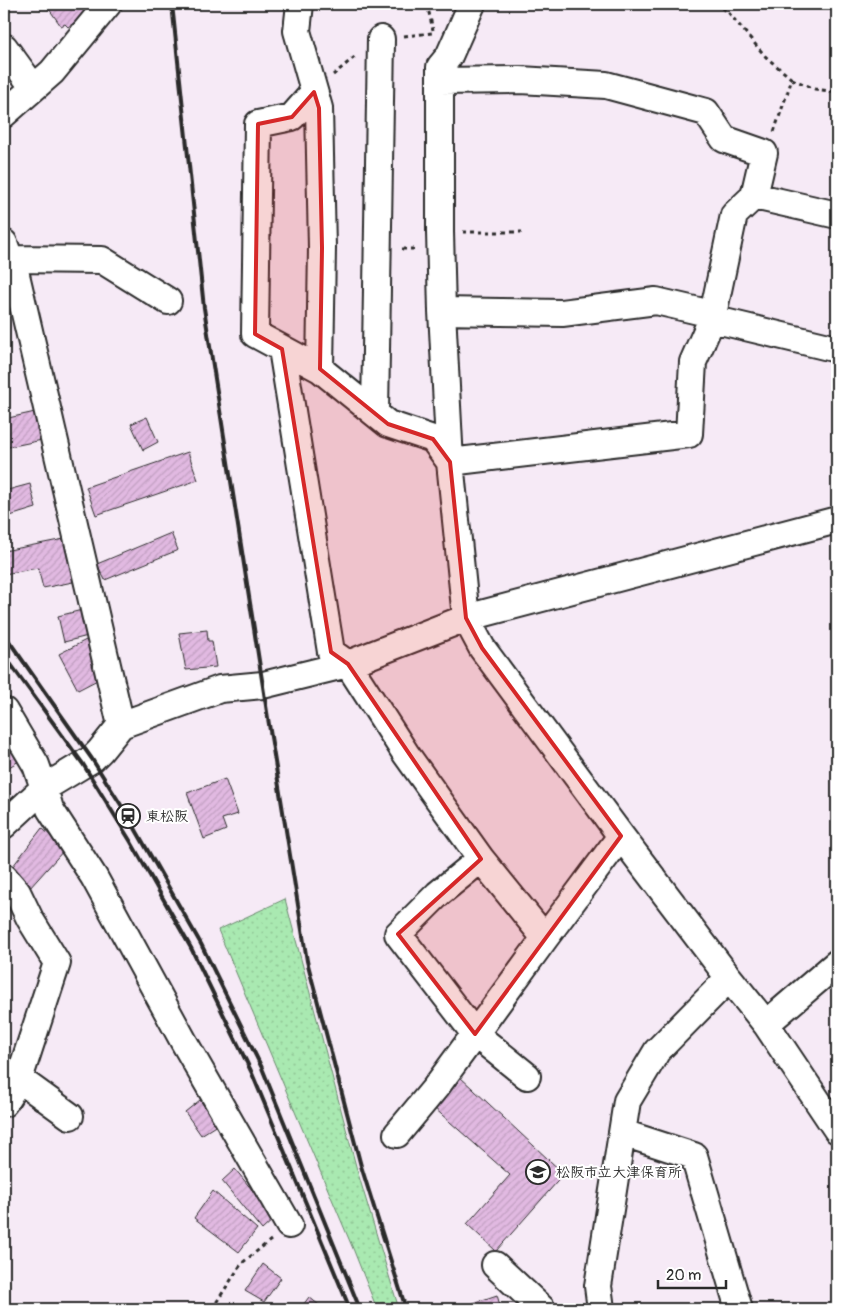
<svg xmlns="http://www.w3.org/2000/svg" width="841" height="1313" viewBox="0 0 841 1313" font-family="Pangolin,'Klee One',sans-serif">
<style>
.grass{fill:url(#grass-dots);stroke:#6a8a6e}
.building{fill:url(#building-hatch);stroke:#2b2b2b}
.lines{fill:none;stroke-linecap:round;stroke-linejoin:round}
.minor-casing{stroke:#2b2b2b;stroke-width:30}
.path{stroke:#2b2b2b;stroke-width:3;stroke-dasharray:4 4;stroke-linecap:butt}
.minor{stroke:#fff;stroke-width:26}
.rail{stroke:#2b2b2b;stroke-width:4}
.marked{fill:#d62828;fill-opacity:0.2;stroke:#d62828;stroke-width:4;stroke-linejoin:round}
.labels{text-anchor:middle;stroke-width:4;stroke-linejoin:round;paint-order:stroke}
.poi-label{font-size:14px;font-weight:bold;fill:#2b2b2b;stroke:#fff;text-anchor:start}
</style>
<defs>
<pattern id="grass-dots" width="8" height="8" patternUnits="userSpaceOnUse" patternTransform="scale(1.25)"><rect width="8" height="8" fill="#a9e9b1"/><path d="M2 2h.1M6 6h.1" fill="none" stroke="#92c898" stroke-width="1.8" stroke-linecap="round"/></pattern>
<pattern id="building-hatch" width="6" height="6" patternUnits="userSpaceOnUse" patternTransform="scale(1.25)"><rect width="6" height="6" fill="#e1b9e1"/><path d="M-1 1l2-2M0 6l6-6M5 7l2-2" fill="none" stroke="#c19fc1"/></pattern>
</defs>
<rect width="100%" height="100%" fill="#f6eaf6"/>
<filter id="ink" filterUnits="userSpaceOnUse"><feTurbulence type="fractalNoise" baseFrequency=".02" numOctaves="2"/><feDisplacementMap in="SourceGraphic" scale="10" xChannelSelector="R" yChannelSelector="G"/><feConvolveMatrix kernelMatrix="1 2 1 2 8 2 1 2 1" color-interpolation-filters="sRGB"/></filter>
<g filter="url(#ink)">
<path class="grass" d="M285,899l72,271 42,139h-22l-23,-58 -136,-321z"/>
<path class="building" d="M57,4h34l-4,2 4,5 -23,16 -3,-3 -4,2 -12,-17z
M35,412l7,28 -38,8v-29z
M147,417l11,25 -15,8 -12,-26z
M188,452l10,28 -102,35 -10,-28z
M30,484l6,24 -26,8 -6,-25z
M171,533l7,17 -73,30 -8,-16z
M64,539l9,43 -30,6 -5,-20 -34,6v-23z
M82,610l6,26 -24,6 -6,-26z
M207,630l1,11h4l4,26 -30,3 -7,-37z
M86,640l19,36 -27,14 -19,-36z
M4,721l14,23 -14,8z
M18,748l6,10 -20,12v-14z
M225,779l13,35 -16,5 4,11 -22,9 -17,-46z
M42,828l23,21 -36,40 -16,-23z
M459,1076l105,98 -68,77 -29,-27 43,-49 -77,-68z
M200,1100l17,25 -16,10 -16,-23z
M235,1169l40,49 -13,12 -40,-49z
M213,1191l44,38 -18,23 -45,-34z
M263,1264l18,14 -17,24 -19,-11z
M497,1295l4,14h-45z
M309,1297l15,12h-24z"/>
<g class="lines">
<defs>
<path id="minor" d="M300,4l-3,27 22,77 3,140 -2,121
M472,4l-23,52 -9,11v165l2,79 8,151 16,156 16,30 139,188 108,142 37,46 71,106
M4,47l29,40
M440,81l80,-1 86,5 100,27 18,27 40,14 -10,43
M314,92l-22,25 -34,7 -3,210 65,35 68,55 45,15 17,23
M4,114l48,-42 56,-68
M4,243l12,32 105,450
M4,261l6,-2 92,1 66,41
M442,311l120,2 94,-12 47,11 9,7 125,30
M282,349l49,303 17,12 58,90 75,105 -43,35 -40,40 77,100 52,42
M375,413l6,-374
M450,462l239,-28 4,-72 19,-43 22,-104 20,-19 83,19
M4,711l32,54 8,23 6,21 44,68 90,165 105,183
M4,825l40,-37 48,-29 8,-8 21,-26 99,-36 43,-4 85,-21 118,-46 371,-98
M481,859l64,79
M4,877l13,15 13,27 27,44 -38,116
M766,1024l71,-61
M4,1103l15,-24 51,37
M623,1133l71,23 45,153
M397,1134l39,-47 39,-53 70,-96 76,-102
M495,1265l47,44
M601,1309l-3,-23 29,-185 30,-50 72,-73"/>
</defs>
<use href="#minor" class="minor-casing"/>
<path class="path" d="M427,4l6,26
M715,4l13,8 38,45 26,22 -18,53
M404,36l28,-3
M333,75l24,-20
M792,79l23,10 22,3
M463,232h59
M402,249h14
M212,1309l30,-46 29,-23"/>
<use href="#minor" class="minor"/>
<path class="rail" d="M172,4l32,304 63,404 40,249 54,205 45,143
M4,634l88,125 36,57 73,128 61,124 98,241
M4,655l79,109 48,78 60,106 60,123 99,238"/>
</g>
</g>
<path class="marked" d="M314,92l5,16 3,140 -2,121 68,55 45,15 17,23 16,156 16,30 139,188 -146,198 -77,-100 83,-75 -133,-195 -17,-12 -49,-303 -27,-15 3,-210 34,-7z"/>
<defs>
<symbol id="station-ring" viewBox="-11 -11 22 22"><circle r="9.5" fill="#fff" stroke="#2b2b2b" stroke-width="1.5"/><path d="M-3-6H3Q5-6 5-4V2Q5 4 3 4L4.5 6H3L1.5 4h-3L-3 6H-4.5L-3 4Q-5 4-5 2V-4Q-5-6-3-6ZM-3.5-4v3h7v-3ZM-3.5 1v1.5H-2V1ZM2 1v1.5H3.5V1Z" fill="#2b2b2b"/></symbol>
<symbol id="school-ring" viewBox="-11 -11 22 22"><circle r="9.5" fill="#fff" stroke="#2b2b2b" stroke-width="1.5"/><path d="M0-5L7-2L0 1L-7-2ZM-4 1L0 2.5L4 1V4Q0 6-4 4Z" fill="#2b2b2b"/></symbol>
</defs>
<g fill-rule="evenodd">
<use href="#station-ring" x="114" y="802" width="28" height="28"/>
<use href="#school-ring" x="524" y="1158" width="28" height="28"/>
</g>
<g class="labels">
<g class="poi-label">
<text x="146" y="821">東松阪</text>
<text x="556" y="1177">松阪市立大津保育所</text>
</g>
</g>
<rect width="841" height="1313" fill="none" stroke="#fff" stroke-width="20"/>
<rect x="10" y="10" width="821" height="1293" fill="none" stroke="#2b2b2b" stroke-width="2" filter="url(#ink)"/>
<path d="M658 1280v8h68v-8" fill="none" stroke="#2b2b2b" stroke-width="2.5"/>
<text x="666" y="1280" font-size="15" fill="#2b2b2b" stroke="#ffffff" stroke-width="4" paint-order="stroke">20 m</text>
</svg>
